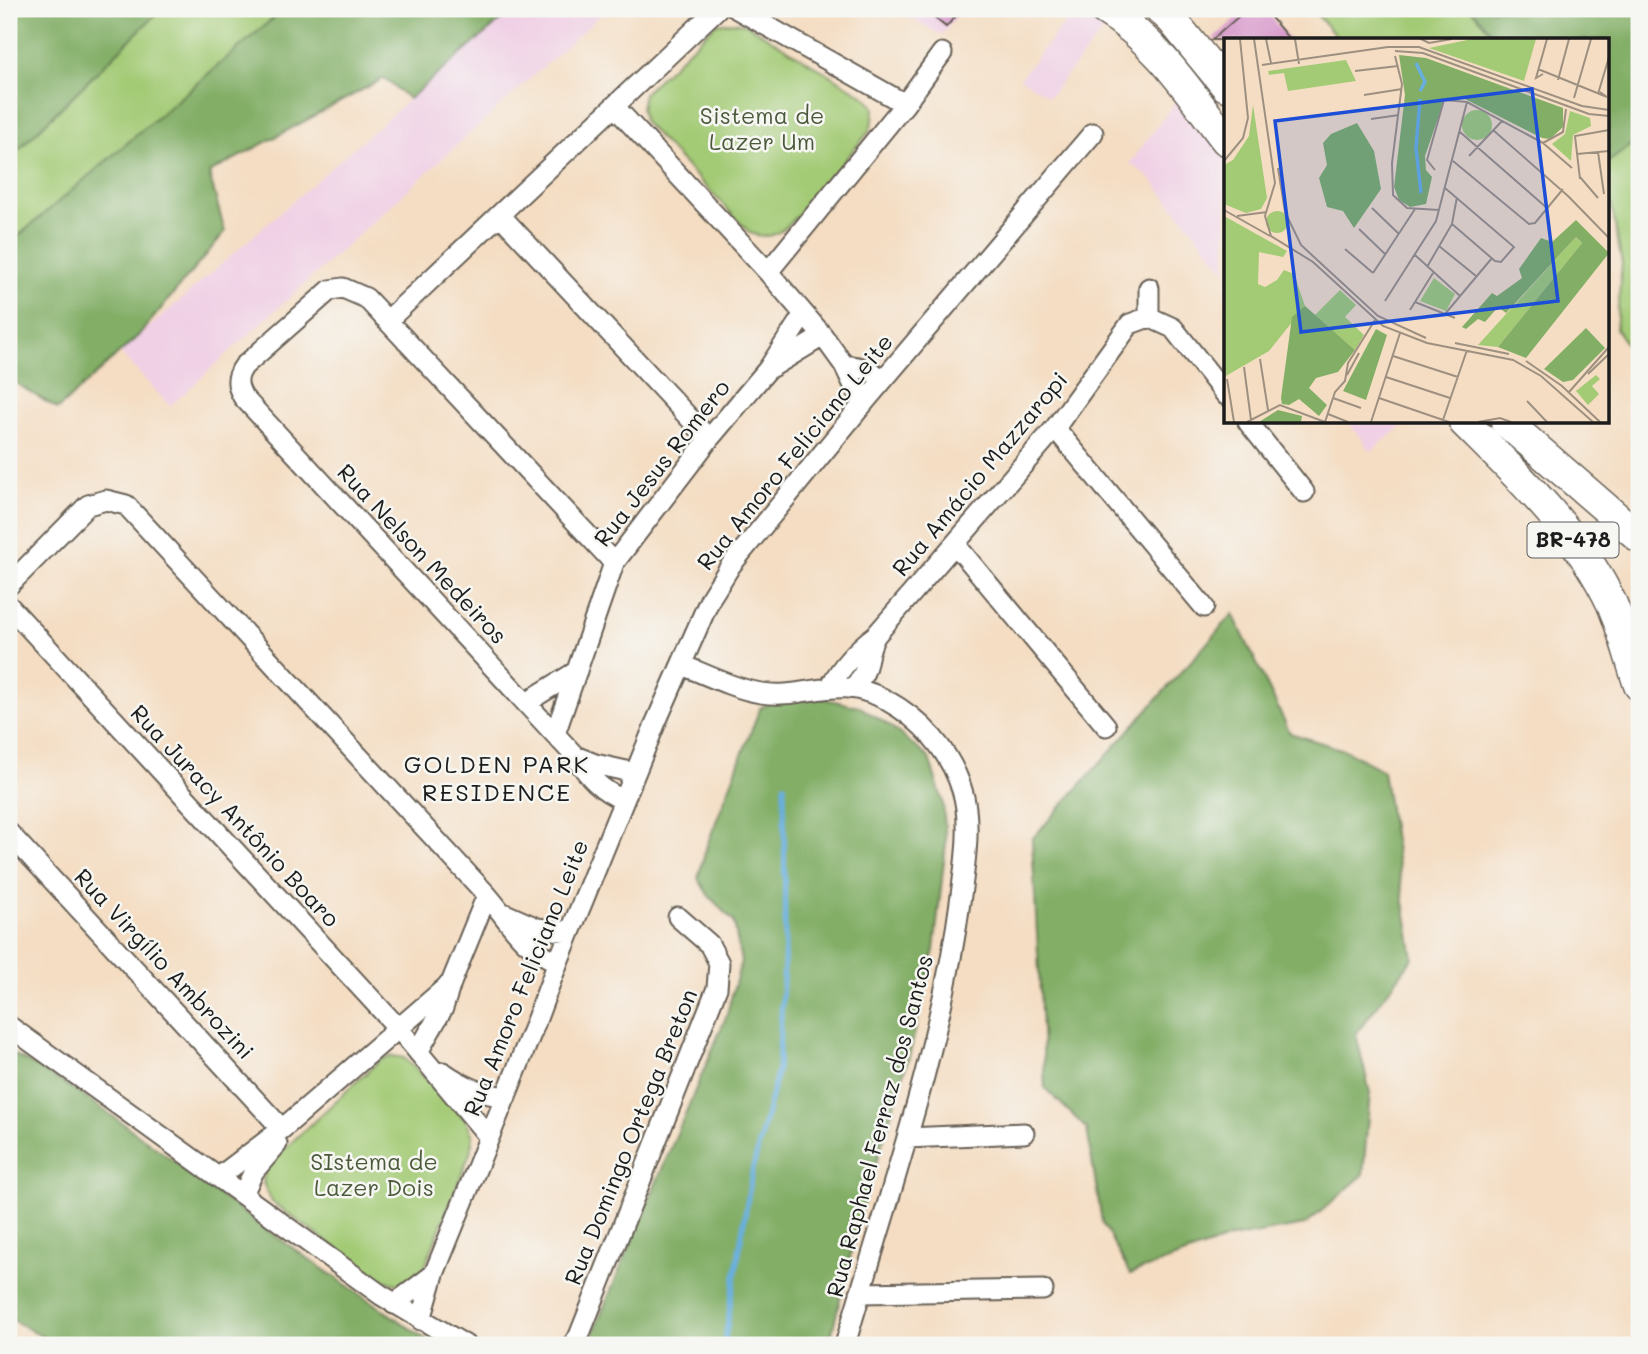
<svg xmlns="http://www.w3.org/2000/svg" width="1648" height="1354" viewBox="0 0 1648 1354" font-family="Mali,sans-serif">
<style>
.built{fill:#f0d0e5}
.green{fill:#a3ca75;stroke:#607348;stroke-width:2}
.forest{fill:#82ae66;stroke:#4f6541;stroke-width:2}
.lines{fill:none;stroke-linecap:round;stroke-linejoin:round}
.stream{stroke:#68afdf;stroke-width:5}
.building{fill:#d798cb}
.street-casing{stroke:#686056;stroke-width:23}
.primary-casing{stroke:#686056;stroke-width:33}
.street{stroke:#fff;stroke-width:19}
.primary{stroke:#fff;stroke-width:30}
.labels{text-anchor:middle;stroke-width:5;stroke-linejoin:round;paint-order:stroke}
.shield{fill:#f6f6f2;stroke:#5d5d5c;stroke-width:2}
.shield-label{font-size:21px;font-weight:bold;fill:#1c1c1c}
.park-label{font-size:23px;fill:#4b593b;stroke:#f6f6f2}
.street-label{font-size:23px;fill:#1c1c1c;stroke:#f6f6f2}
.neighbourhood-label{font-size:24px;letter-spacing:2px;fill:#1c1c1c;stroke:#f6f6f2}
.inset-river{fill:none;stroke:#68afdf;stroke-width:3.5}
.inset-road{fill:none;stroke:#9e9080;stroke-width:2}
.view{fill:#1d4ed8;fill-opacity:0.15;stroke:#1d4ed8;stroke-width:3.5}
.inset-edge{fill:none;stroke:#1c1c1c;stroke-width:3.5}
</style>
<rect width="100%" height="100%" fill="#f6f6f2"/>
<filter id="ink" filterUnits="userSpaceOnUse"><feTurbulence type="fractalNoise" baseFrequency=".0143" numOctaves="2"/><feDisplacementMap in="SourceGraphic" scale="14" xChannelSelector="R" yChannelSelector="G"/><feConvolveMatrix kernelMatrix="1 2 1 2 8 2 1 2 1" color-interpolation-filters="sRGB"/></filter>
<filter id="wash" filterUnits="userSpaceOnUse"><feTurbulence type="fractalNoise" baseFrequency=".00686" numOctaves="4" result="noise"/><feDisplacementMap in="SourceGraphic" scale="28" xChannelSelector="R" yChannelSelector="G"/><feGaussianBlur stdDeviation="1.57" result="paint"/><feColorMatrix in="noise" values="0 0 0 0 0 0 0 0 0 0 0 0 0 0 0 0 0 1.4 0 .05"/><feComposite in="paint" operator="in"/></filter>
<g filter="url(#wash)">
<rect width="100%" height="100%" fill="#f4ddc2"/>
<path class="built" d="M512,9h95l-437,397 -50,-53z
M893,9h69l-20,26z
M1076,9h11l23,13 -61,75 -29,-19z
M1182,93l44,58v120l-74,-91 -22,-17z
M1348,422h59l-36,29z"/>
<path class="green" d="M161,9h123l-275,235v-85z
M1312,9h159l27,31h-159z
M732,22l14,2 120,73 8,10 -1,13 -4,12 -79,92c-14,12 -22,15 -40,9l-106,-111 -3,-14 3,-15 72,-69z
M1639,139v223l-23,-33 6,-65 -14,-79v-23z
M393,1056l11,2 10,9 52,53 7,16 -3,17 -49,123 -21,9 -21,-6 -107,-77 -9,-19 3,-17 115,-107z"/>
<path class="forest" d="M9,9h152l-152,150z
M284,9h230l-105,90 -25,-21 -175,95 16,59 -86,103 -81,74 -49,-30v-135z
M1471,9h168v130l-31,23v-122h-110z
M1233,614l57,119 57,18 36,20 30,187 -57,76 14,59 -7,82 -58,50 -75,13 -100,36 -28,-52 -15,-93 -42,-41 -13,-249z
M817,697l43,10 30,19 39,32 14,44 3,41 -12,107 -24,103 -49,159 -32,133h-241l138,-328 15,-55 -7,-40 -26,-27 -10,-17 9,-33 53,-137 12,-6z
M9,1052c81,41 150,100 224,153 65,49 134,93 201,140h-377l-48,-27z"/>
<g class="lines">
<path class="stream" d="M724,1345l28,-173 26,-103 7,-123 -1,-161"/>
</g>
<g id="blocks">
<path class="building" d="M924,9h38l-16,18z
M1233,9h31l26,31h-78l27,-24z"/>
</g>
</g>
<g filter="url(#ink)">
<use href="#blocks" fill-opacity="0" stroke="#686056" stroke-width="2"/>
<g class="lines">
<defs>
<path id="street" d="M737,9l168,95
M614,106l154,166 55,64 21,29 12,25 11,9
M500,215l209,224
M768,272l137,-168 37,-51
M1149,288v29
M387,321l330,-312
M844,365c16,2 27,4 39,15
M772,367l51,-31
M1248,422l56,70
M1055,428l149,179
M955,544l151,182
M614,563l-248,-265 -23,-10 -13,2 -86,76c-8,11 -8,19 -1,31l332,359c13,20 26,35 49,44
M9,585l79,-80 18,-5 20,5 361,390c25,29 34,52 71,67
M9,606l390,423 90,108
M682,665c25,10 53,24 79,28 45,7 77,-20 125,7 35,19 64,51 76,90 10,30 3,75 -1,105 -20,154 -73,301 -116,450
M830,687c12,-22 27,-38 46,-52l179,-207 75,-104 19,-7 24,11 53,67
M853,688c20,-21 10,-31 23,-53
M528,704l10,-9 39,-24
M555,734l59,-171 95,-124 59,-70 36,-55
M575,756l20,8 40,9
M9,833l273,296
M503,913l34,15 33,4
M9,1026l372,269 84,50
M418,1052l25,-44 8,-25 36,-88
M443,1072c20,14 38,22 63,25
M907,1138l117,-5
M219,1177l63,-48 169,-146
M243,1194l11,-23 23,-27
M860,1293l183,-3
M394,1304l40,-30
M421,1320l13,-46 99,-245 25,-67 98,-240 55,-125 20,-32 136,-166 226,-266
M572,1345l7,-9 138,-348 2,-25 -10,-19 -31,-27"/>
<path id="primary" d="M1104,9c52,31 86,84 122,131
M1160,9l12,11 54,66
M1464,422c55,55 114,110 148,182 11,26 18,55 27,81
M1506,422l133,115"/>
</defs>
<use href="#street" class="street-casing"/>
<use href="#primary" class="primary-casing"/>
<use href="#street" class="street"/>
<use href="#primary" class="primary"/>
</g>
</g>
<g class="labels">
<rect class="shield" x="1527.5" y="522.5" width="91" height="35" rx="5"/>
<g class="shield-label">
<text x="1573" y="547">BR-478</text>
</g>
<g class="park-label">
<text x="762" y="124">Sistema de<tspan x="762" dy="26">Lazer Um</tspan></text>
<text x="374" y="1170">SIstema de<tspan x="374" dy="26">Lazer Dois</tspan></text>
</g>
<g class="street-label">
<text transform="translate(795 452) rotate(-51)" y="8">Rua Amoro Feliciano Leite</text>
<text transform="translate(662 463) rotate(-52)" y="8">Rua Jesus Romero</text>
<text transform="translate(980 474) rotate(-50)" y="8">Rua Amácio Mazzaropi</text>
<text transform="translate(422 554) rotate(47)" y="8">Rua Nelson Medeiros</text>
<text transform="translate(235 816) rotate(47)" y="8">Rua Juracy Antônio Boaro</text>
<text transform="translate(164 964) rotate(47)" y="8">Rua Virgílio Ambrozini</text>
<text transform="translate(526 978) rotate(-68)" y="8">Rua Amoro Feliciano Leite</text>
<text transform="translate(880 1126) rotate(-75)" y="8">Rua Raphael Ferraz dos Santos</text>
<text transform="translate(631 1137) rotate(-68)" y="8">Rua Domingo Ortega Breton</text>
</g>
<g class="neighbourhood-label">
<text x="497" y="773">GOLDEN PARK<tspan x="497" dy="28">RESIDENCE</tspan></text>
</g>
</g>
<g transform="translate(1224 38)">
<rect width="385" height="385" fill="#f4ddc2"/>
<path d="M248,1h64l-12,42 -95,-33zM122,22l10,21 -68,10 -4,-18 -15,2 -1,-4zM29,67l14,93 -6,11 -15,4 -22,-9v-39l9,-5 16,-24zM238 87a15 15 0 1 1 30 0a15 15 0 1 1-30 0ZM346,73l20,7 1,8 -18,9 -2,26 -19,-17 13,-10zM42 184a11 11 0 1 1 22 0a11 11 0 1 1-22 0ZM0,178l63,35 -4,6 -24,-5 -1,32 7,3 12,-7 7,-10 10,4 11,32 -36,45 -45,26zM352,199l6,6 -84,104 -20,-2zM210,240l21,16 -9,17 -26,-10zM116,252l16,15 -11,12 19,18 -9,15 -40,-35zM372,337l4,4 -8,7 7,8 -11,11 -12,-14z" fill="#a3ca75"/>
<path d="M175,17l27,3 137,50v19l-13,12 -8,-1 -77,-39 -20,-1 -20,58 1,14 6,7 -6,27 -16,3 -11,-7 -5,-13 11,-92zM133,85l17,28 7,38 -27,39 -11,-17 -16,-4 -8,-29 8,-13 -4,-22 8,-9zM352,182l33,33 -83,105 -28,-11 84,-104 -6,-6 -70,76 -8,-6 -13,15 -7,-3 -12,10 -4,-2 30,-34 5,3 25,-18 -3,-9 22,-31 11,4zM81,268l50,44 -17,22 -22,6 -7,10 18,17 -8,11 -20,-17 -10,6 -7,-1 -1,-6 11,-81zM362,290l19,20 -32,32 -10,2 -19,-13zM152,291l11,6 -21,65 -23,-9zM54,372l24,6 -1,6h-42z" fill="#82ae66"/>
<path class="inset-river" d="M192,25l9,19 -5,9M196,61l-4,49 5,45"/>
<path class="inset-road" d="M30,1l21,144 -10,33 6,20 42,26 70,64 44,17 86,17 28,16 52,46M42,1l5,24M71,1l4,25M197,1l8,4 23,-4M171,13l28,2 166,61 20,2M171,18l7,28 -10,79 1,32 14,13 32,2M38,27l126,-18h31l163,59 27,4M314,31l69,28 -7,-5M131,33l43,-5M319,36l-7,4 11,-39M334,42l11,-41M374,56l11,-37M140,57l38,-6M350,60l17,-59M147,81l28,-4M269,92l75,66M236,94l87,76M319,105l29,25M374,114l6,42M353,116l32,-3M245,118l33,-35M0,123l19,-23 5,-20 -8,-79M229,123l76,63 6,-1 28,-34M54,130l7,44 16,33 77,71 48,22M211,132l-8,-10 17,-60 23,2 76,41 20,-11 3,-23M356,139l18,21M356,141l-5,-43 34,-6M221,150l69,59 -13,15 -6,-1 -43,-37M344,158l41,42M148,170l27,26M0,172l46,26M13,178l30,-4M135,191l26,25M215,208l37,30M121,211l28,24M191,217l45,41M203,229l25,-43 5,-27M149,235l42,-64M161,263l51,-80 31,-119M191,264l40,16M186,272l23,-37M221,276l47,-56M231,305l54,11M169,318l65,21M36,321l8,51M302,323l36,25 38,36M20,329l7,53M364,336l21,-20M123,337l12,-22M162,339l64,21M3,341l7,43M345,354l40,-45M109,360l28,10M155,360l70,24M303,363l20,21M104,376l20,8M219,382l24,-70M23,384l33,-17 45,17M101,384l10,-30 10,-11 3,-18 27,-43M147,384l29,-89M254,384l22,-4 11,4"/>
<path class="view" d="M308,51l26,212 -257,31 -26,-211z"/>
<rect width="385" height="385" class="inset-edge"/>
</g>
<rect width="1648" height="1354" fill="none" stroke="#f6f6f2" stroke-width="35"/>
</svg>
